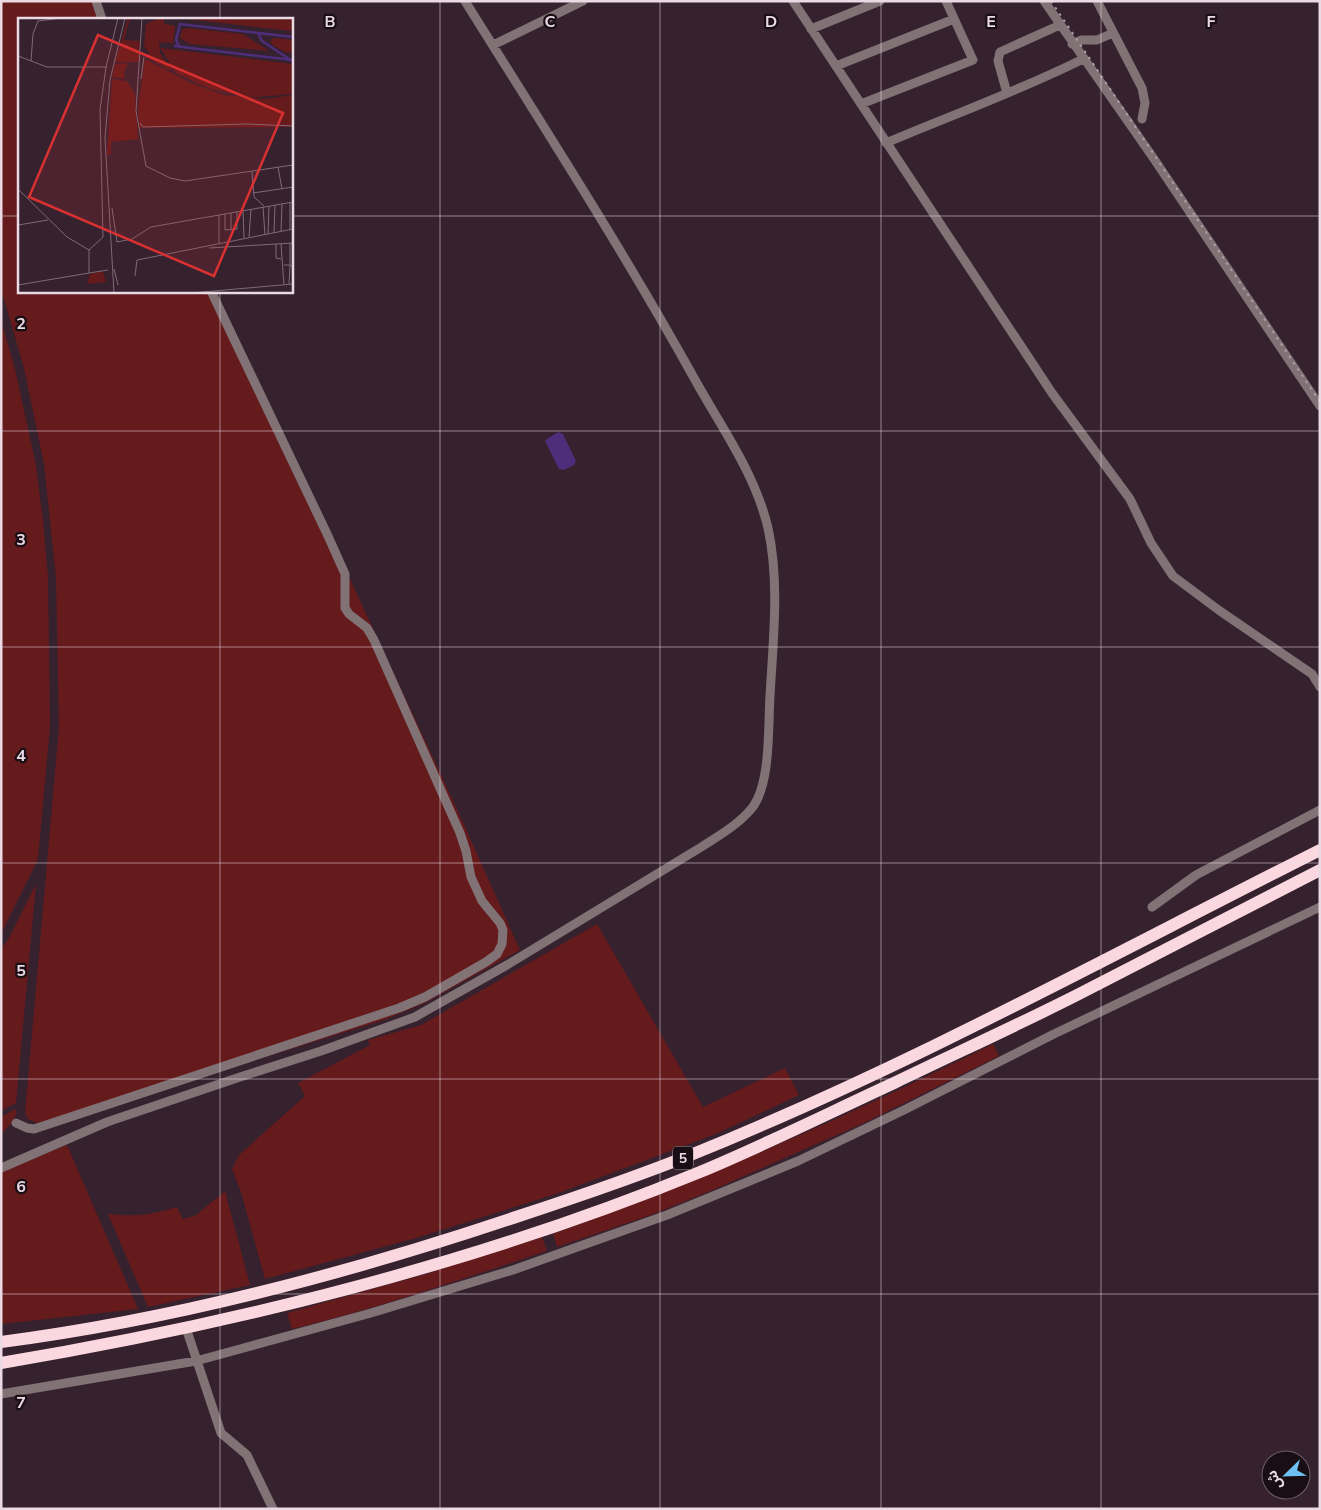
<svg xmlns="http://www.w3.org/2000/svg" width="1321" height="1510" viewBox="0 0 1321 1510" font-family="'Nunito Sans','Noto Sans Arabic',sans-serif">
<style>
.green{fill:#651a1c}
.water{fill:#4d2e7a}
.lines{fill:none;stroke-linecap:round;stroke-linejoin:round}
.minor{stroke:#807275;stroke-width:9}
.highway{stroke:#fbd8e0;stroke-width:12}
.rail{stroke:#ae9da8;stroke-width:2;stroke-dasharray:2.5 5;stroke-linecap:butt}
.grid{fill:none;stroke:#e9dae3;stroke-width:1;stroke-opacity:0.55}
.labels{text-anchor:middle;stroke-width:4.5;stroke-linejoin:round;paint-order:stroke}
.shield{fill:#180e14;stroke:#aa9da5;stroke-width:1}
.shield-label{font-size:14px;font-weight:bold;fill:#e9dae3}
.inset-river{fill:none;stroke:#4d2e7a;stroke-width:2.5}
.inset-road{fill:none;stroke:#7e6b77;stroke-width:1}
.view{fill:#d73131;fill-opacity:0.15;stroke:#d73131;stroke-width:2.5}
.inset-edge{fill:none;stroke:#e9dae3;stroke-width:2.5}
.grid-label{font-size:16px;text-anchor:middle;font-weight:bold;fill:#e9dae3;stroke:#180e14;stroke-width:4.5;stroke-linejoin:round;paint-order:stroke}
</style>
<rect width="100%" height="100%" fill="#36212f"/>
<path class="green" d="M1,1h99l6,18h-87v272h197l245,527 59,132 -95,53 -41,17 -222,69 -125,34 -9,-4 -3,-6 34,-386 -3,-150 -12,-113 -20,-96 -23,-79z
M1,320l14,49 21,96 7,56 5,56 2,150 -12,132 -37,75z
M36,884l-20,219 -15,8v-162l8,-11z
M597,924l106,183 82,-39 14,27 -83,39 -160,60 -140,44 -151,41 -24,-87 -9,-23 7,-14 66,-59 -7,-13 72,-38 -2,-5 53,-15z
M993,1044l6,12 -135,67 -156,69 -57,23 -94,32 -4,-13c73,-28 147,-55 219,-87 75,-32 148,-67 221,-103z
M15,1109l2,3 -5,11 -11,11v-17z
M67,1145l71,164 -137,15v-153z
M225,1191l25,94 -102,22 -40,-93c30,3 41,1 69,-7l6,12 12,-3z
M542,1237l5,14c-85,28 -168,57 -255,78l-5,-16 139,-39z"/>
<path class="water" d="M558,432l5,2 13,27 -2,4 -10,5 -5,-1 -14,-28 2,-2z"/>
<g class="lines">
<path class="minor" d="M96,1l6,18
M793,1l259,392 78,106 21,44 22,33 47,35 92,63 8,13
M1044,1l108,155 168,250
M1097,1l45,87 3,15 -3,16
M811,29l69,-28
M1072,44l9,-4h16l16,-7
M493,45l90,-44
M836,66l118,-47
M1007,93l-9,-32 2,-9 60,-27
M861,104l112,-44 -27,-59
M886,143c66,-28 133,-52 197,-84
M1152,907l44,-32 124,-65
M16,1123l11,5 7,1 365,-121 26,-11 61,-35 11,-8 5,-10 1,-14 -3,-7 -18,-22 -11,-24 -5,-26 -6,-18 -86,-193 -7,-12 -18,-14 -4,-6v-34l-17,-38 -117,-245
M1,1168l106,-46 133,-45 81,-26 94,-34 92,-52 196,-119c17,-11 36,-22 49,-38 19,-24 16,-82 18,-112 3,-55 10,-113 -2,-168 -13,-55 -47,-101 -74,-150 -71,-128 -151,-252 -229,-377
M186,1328l35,105 26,22 26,54
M1,1394l195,-33 175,-48 142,-43 154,-55 131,-54 106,-51 150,-76 266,-127"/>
<path class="highway" d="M1,1342c177,-23 349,-69 518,-126 58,-19 117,-39 174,-62 215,-87 420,-200 627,-304
M1,1363c238,-40 475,-99 699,-191 65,-27 129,-59 194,-89 62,-30 124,-58 185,-89 81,-41 160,-83 241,-124"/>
<path class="rail" d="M1051,1l269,401"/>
</g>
<path class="grid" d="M220,1v18M440,1v1508M660,1v1508M881,1v1508M1101,1v1508M1,216h18M291,216h1029M220,291v1218M1,431h1319M1,647h1319M1,863h1319M1,1079h1319M1,1294h1319"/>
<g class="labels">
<rect class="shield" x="673" y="1146.5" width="20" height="23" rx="4"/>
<g class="shield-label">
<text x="683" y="1163">5</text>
</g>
</g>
<g transform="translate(18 18)">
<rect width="275" height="275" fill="#36212f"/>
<path d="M110,0h2l-6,22 16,1 -1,21h-24zM141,0h5v6l11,2 -2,17 -14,-1 1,11 13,19 -29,-16 5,-3 -5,-6 2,-23zM162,0h113v13h-2zM169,10l56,6 26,17 -79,-7 -10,-6 2,-8zM255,20l20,2 -1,12 -5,1 -13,-7 -4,-4zM142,30l133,16v30l-44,4 -39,-9 -34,-16zM127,41l46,24 33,12 40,4 29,-4v32l-154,1 -1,-21zM110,45l-4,10 1,6 -13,-2 3,-13zM94,61l15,2 8,13 3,45 -27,3v12l-4,1zM85,253l3,11 -19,2 3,-10z" fill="#651a1c"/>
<path class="inset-river" d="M240,15l4,8 27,18M156,28l119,14M161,28l-3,-6 4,-16 113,13"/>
<path class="inset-road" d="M124,0l-6,93 10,55 24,12 15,3 108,-16M20,3l24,-3M0,38l29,11h60M13,43l2,-27 5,-13M123,61l3,-22M122,105l3,4 104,-3 46,2M260,149l4,22M234,154l2,25 10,9M0,171l49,48 22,13v23l19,-3M235,175l40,-6M245,189l2,28M94,190l5,34 15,-3 19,-12 142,-25M225,192l1,28M207,196v16l12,-1v-17M0,207l30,-5M213,212v-17M272,212v-28M263,213l1,-27M256,215l1,-28M250,216l1,-28M231,219l2,-28M201,225v-28M258,226v14l5,1M263,226l3,41M191,230l84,-5M71,232l14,-13 -3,-127 6,-43 12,-49M266,247h6v-22M96,251l4,16M117,258l2,-16 156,-31M271,266l1,-19 3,2M0,267l71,-12M96,275l-9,-155 5,-58 15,-62M173,275l102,-9"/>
<path class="view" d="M80,17l185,78 -69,163 -185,-79z"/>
<rect width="275" height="275" class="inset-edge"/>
</g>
<g class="grid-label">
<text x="330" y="27">B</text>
<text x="550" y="27">C</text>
<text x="771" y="27">D</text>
<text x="991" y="27">E</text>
<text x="1211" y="27">F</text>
<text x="21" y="329">2</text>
<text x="21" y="545">3</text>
<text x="21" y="761">4</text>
<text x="21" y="976">5</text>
<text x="21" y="1192">6</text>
<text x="21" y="1408">7</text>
</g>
<rect width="1321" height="1510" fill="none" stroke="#e9dae3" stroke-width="5"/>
<g transform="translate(1286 1475) rotate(247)"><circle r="24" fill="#180e14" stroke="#6c6067"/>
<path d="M0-4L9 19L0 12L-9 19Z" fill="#6dc2f3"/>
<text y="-8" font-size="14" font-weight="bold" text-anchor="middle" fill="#e9dae3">ش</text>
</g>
</svg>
